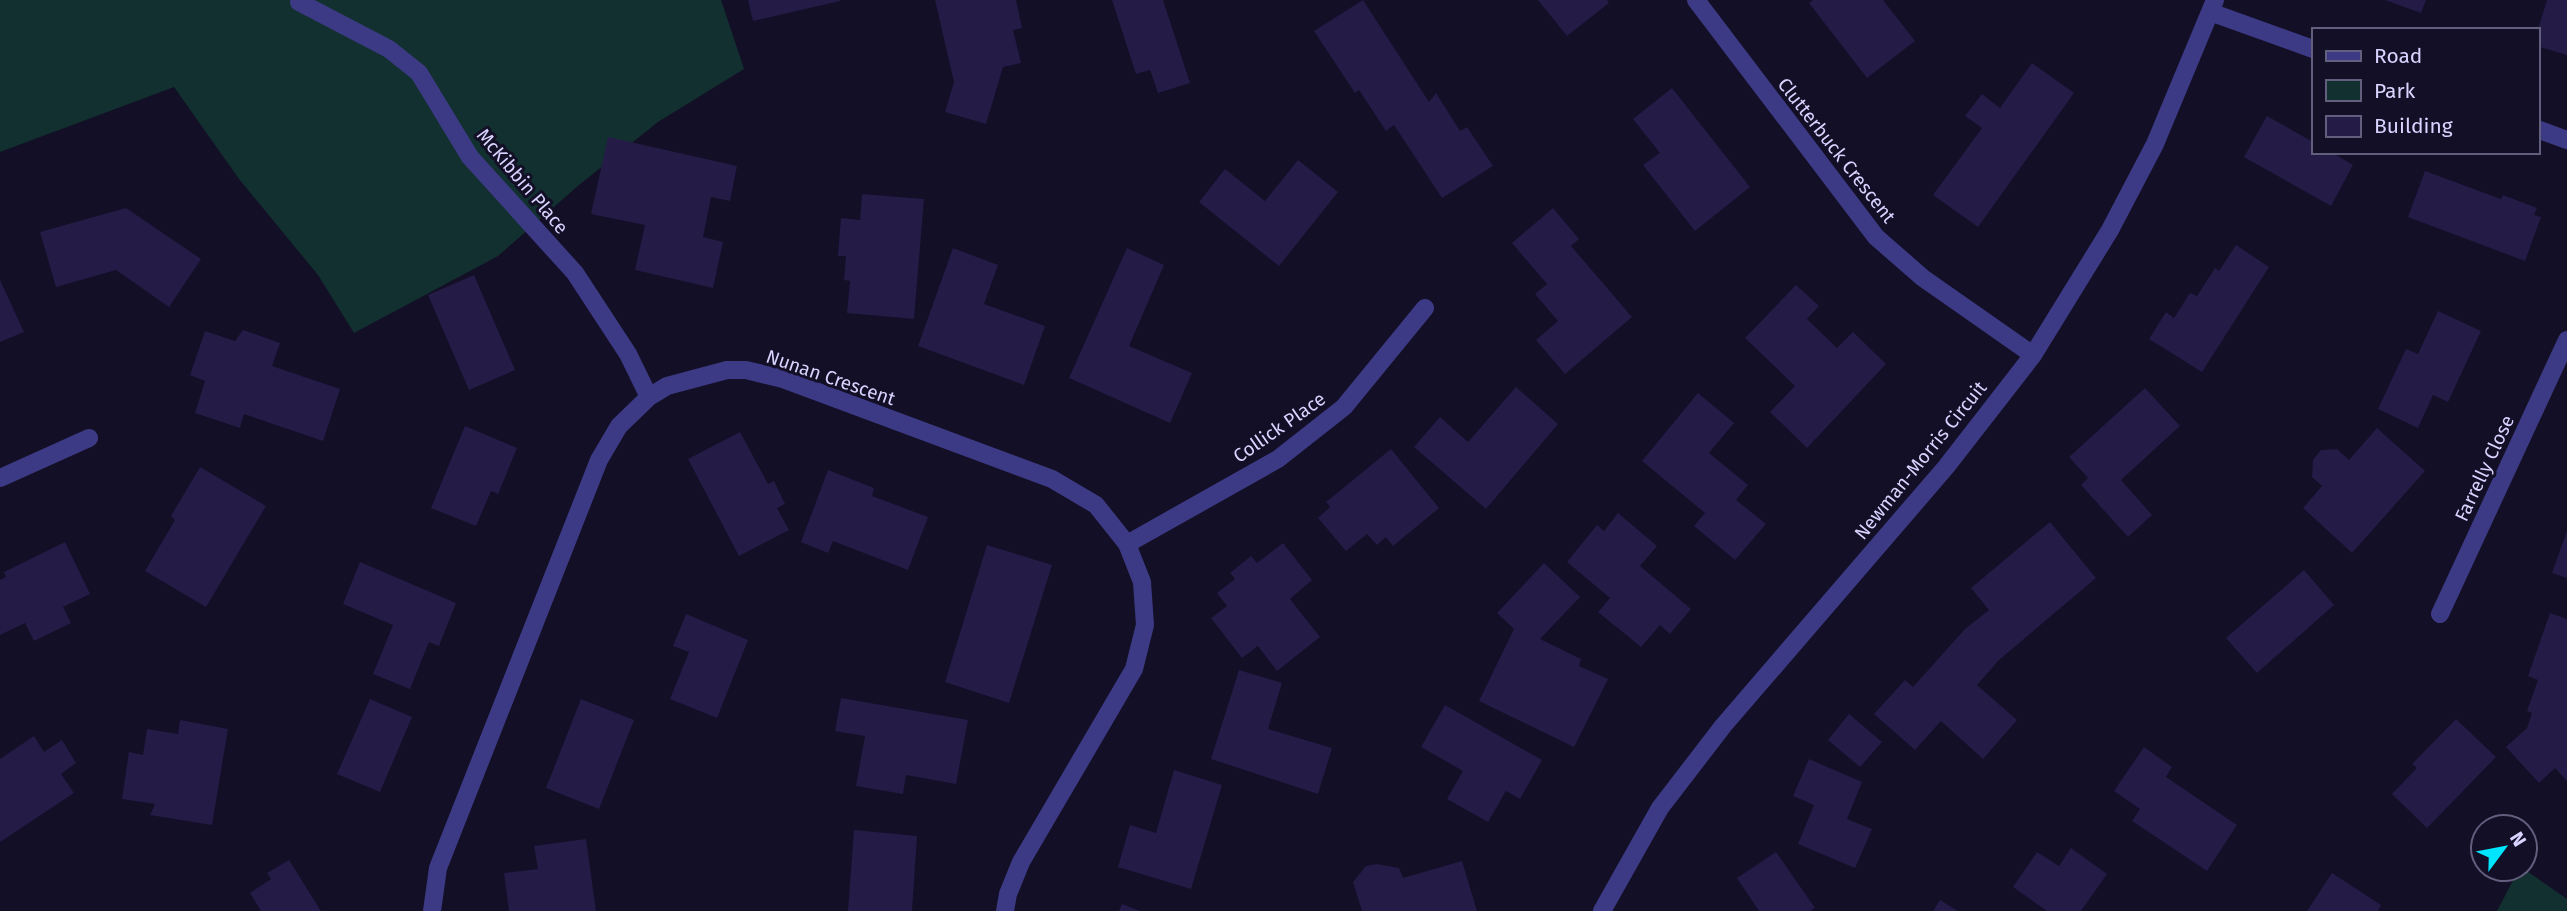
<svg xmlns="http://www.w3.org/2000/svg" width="2567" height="911" viewBox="0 0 2567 911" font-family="'Fira Sans',sans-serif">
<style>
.green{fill:#12302f}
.building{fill:#241b47}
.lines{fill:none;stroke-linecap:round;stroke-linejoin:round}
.minor{stroke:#3d3a85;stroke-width:18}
.labels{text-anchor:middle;stroke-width:6;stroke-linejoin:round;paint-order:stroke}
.street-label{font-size:19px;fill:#d9d4ff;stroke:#130f26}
</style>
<rect width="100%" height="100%" fill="#130f26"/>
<path class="green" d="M0,0h721l23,69 -86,53 -79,63 -81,71 -144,77 -36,-58 -79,-96 -65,-92 -174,65z
M2519,869h5l43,30v12h-70z"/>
<path class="building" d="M748,0h92v1l-87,20z
M935,0h81l6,28 -9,2 8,33 -18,4 -17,57 -41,-12 9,-30z
M1112,0h51l27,83 -32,10 -8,-23 -14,4z
M1363,0l66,102 7,-9 24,38 7,-4 26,39 -51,32 -48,-73 -8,6 -27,-41 -4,3 -41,-62z
M1538,0h69l2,3 -42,33z
M1813,0h70l32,41 -48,37 -58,-75z
M2385,0h41l-5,13z
M2547,0h20v55l-30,-9v-13z
M2032,63l42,30 -96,134 -45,-32 49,-67 -17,-12 17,-22 18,14z
M1672,88l78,99 -55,44 -52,-66 17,-12 -27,-34z
M2267,116l46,26v10h18l22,13 -22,41 -87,-49z
M608,137l129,29 -7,35 -19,-4 -8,40 20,5 -10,46 -78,-18 10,-45 -54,-11z
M1298,160l40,32 -59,74 -80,-64 26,-33 40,32z
M2425,171l76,28 2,-4 34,13 -3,7 7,2 -16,44 -117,-44z
M862,194l62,5 -10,120 -67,-6 3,-32 -6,-1 2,-24h-8l3,-38 19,2z
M126,208l75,51 -32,48 -53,-37 -60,17 -16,-55z
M1553,208l26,31 -8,7 61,71 -67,57 -29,-34 22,-19 -23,-27 12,-10 -35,-41z
M2236,245l33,22 -67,105 -53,-33 17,-27 8,6 16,-25 7,3 18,-28 4,3z
M953,248l45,17 -14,39 61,22 -21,59 -106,-39z
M1127,248l37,17 -35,81 63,27 -22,50 -101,-45z
M474,275l41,95 -46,20 -41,-95z
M0,280l24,52 -24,10z
M1796,285l23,21 -12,13 30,29 16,-16 33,32 -79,84 -37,-36 25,-26 -50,-48z
M2438,311l43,20 -33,71 -15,-7 -15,33 -40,-19 28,-60 12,5z
M243,330l37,13 -8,23 68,23 -17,52 -79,-27 -4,14 -45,-15 10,-32 -15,-6 15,-44 30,10z
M1516,387l42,37 -72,85 -72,-62 26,-30 28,25z
M2145,388l35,38 -59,54 31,35 -24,22 -47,-52 7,-7 -19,-21z
M1698,393l36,30 -25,30 39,32 -12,15 30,24 -31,36 -41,-34 11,-13 -63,-52z
M465,426l52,22 -19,46 -7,-3 -15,35 -45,-18z
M2377,428l48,43 -73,82 -49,-45 19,-22 -10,-9 1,-17 8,-10 16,-1 12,11z
M740,432l28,52 6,-3 11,23 -8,4 12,22 -50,26 -51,-97z
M1391,449l48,59 -46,38 -7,-9 -9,8 -10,-11 -21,17 -28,-33 12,-11 -4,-5z
M200,467l66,39 -60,101 -61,-36 30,-51 -4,-4z
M828,470l46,18 -2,8 56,21 -20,53 -75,-29 -5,12 -27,-11z
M1618,513l39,33 -17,20 51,43 -21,25 -10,-9 -19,22 -43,-35 12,-14 -43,-36 30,-37 7,6z
M2050,522l46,56 -97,82 -22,25 40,35 -34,39 -42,-38 -26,29 -41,-36 31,-34 8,7 52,-58 24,-19 -18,-22z
M2567,531v47l-15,-5z
M65,542l25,52 -27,13 8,16 -37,18 -9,-18 -25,12v-55l6,-3 -2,-5z
M1283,543l29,37 -22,19 30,38 -43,34 -19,-25 -16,12 -31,-40 16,-12 -10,-13 18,-14 -5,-6 21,-17 6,7z
M987,545l65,20 -43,138 -64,-21z
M360,562l96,41 -17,43 -10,-4 -19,47 -37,-15 20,-49 -50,-21z
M1544,563l36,34 -40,42 41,20 -2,7 29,13 -34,68 -95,-46 35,-72 -17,-16z
M2304,570l30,35 -77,68 -31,-35z
M2550,613l17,6v162l-12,-13 -16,15 -33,-36 21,-19 5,-15 -5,-2 11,-31 -10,-4z
M686,614l62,26 -31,78 -47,-19 19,-47 -16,-6z
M1239,670l43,13 -14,46 64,19 -14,46 -107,-35z
M841,698l127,22 -12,64 -50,-9 -3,19 -47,-8 9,-50 -30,-5z
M370,699l42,18 -32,75 -43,-18z
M581,699l53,21 -35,89 -53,-21z
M1445,705l97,55 -22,39 -14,-8 -18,31 -41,-23 16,-28 -42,-24z
M1849,714l33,28 -22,25 -32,-27z
M2456,719l40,38 -69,71 -35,-34 25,-26 -5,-4z
M180,720l48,9 -16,96 -62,-10 5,-11 -33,-5 7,-47 14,3 4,-26 31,5z
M34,736l10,16 18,-12 14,23 -15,11 13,19 -74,49v-83z
M2144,747l28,20 -6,10 71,48 -30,46 -75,-50 8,-12 -26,-18z
M1809,759l53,23 -15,37 25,10 -17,39 -57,-24 16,-39 -21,-9z
M1174,770l48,15 -31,104 -73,-22 12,-42 26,8z
M854,830l63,6 -5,75h-64z
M586,839l10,72h-87l-5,-38 34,-4 -4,-23z
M2071,848l36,26 -26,37h-34l-34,-24 24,-35 22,14z
M1776,852l39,56 -5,3h-51l-22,-33z
M289,860l32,51h-60l-11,-18 21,-14 -4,-6z
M1462,861l15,50h-115l-9,-29 13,-16 11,-2 22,4 4,10z
M2332,873l49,32 -3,6h-71z
M1940,900l18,11h-25z
M1122,904l18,7h-21z"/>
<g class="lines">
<path class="minor" d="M1696,0l180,237 47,41 110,77
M299,2l90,47 30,24 51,84 105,116 53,81 21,43
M2210,12l103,37
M2537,129l30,11
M0,478l89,-40
M1127,544l151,-85 66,-52 81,-99
M2440,614l127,-274
M432,911l6,-43 161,-408 20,-34 30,-29 18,-11 60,-16h19l37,9 269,100 44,26 31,39 15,38 3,43 -11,44 -113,193 -13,32 -3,17
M1602,911l58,-103 63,-82 223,-259 87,-112 77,-125 45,-86 60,-144"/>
</g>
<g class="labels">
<g class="street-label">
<text transform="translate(1837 150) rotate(52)" y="7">Clutterbuck Crescent</text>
<text transform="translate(523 181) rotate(50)" y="7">McKibbin Place</text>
<text transform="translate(831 377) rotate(19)" y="7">Nunan Crescent</text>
<text transform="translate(1279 427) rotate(-35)" y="7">Collick Place</text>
<text transform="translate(1920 460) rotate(-51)" y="7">Newman-Morris Circuit</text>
<text transform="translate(2484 468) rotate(-65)" y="7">Farrelly Close</text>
</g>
</g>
<rect x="2312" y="28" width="228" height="126" fill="#130f26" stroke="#625e7d" stroke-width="2"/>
<rect x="2326" y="51" width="35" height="10" fill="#3d3a85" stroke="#625e7d" stroke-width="2"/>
<text x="2374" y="63" font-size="21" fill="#d9d4ff">Road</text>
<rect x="2326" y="80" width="35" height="21" fill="#12302f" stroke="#625e7d" stroke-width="2"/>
<text x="2374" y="98" font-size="21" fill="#d9d4ff">Park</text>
<rect x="2326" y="116" width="35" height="21" fill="#241b47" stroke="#625e7d" stroke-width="2"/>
<text x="2374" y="133" font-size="21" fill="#d9d4ff">Building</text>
<g transform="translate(2504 848) rotate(58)"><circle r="33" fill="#130f26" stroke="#625e7d" stroke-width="2"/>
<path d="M0-5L12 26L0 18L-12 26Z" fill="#00e5ff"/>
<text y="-10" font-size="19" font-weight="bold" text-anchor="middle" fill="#d9d4ff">N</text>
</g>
</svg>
